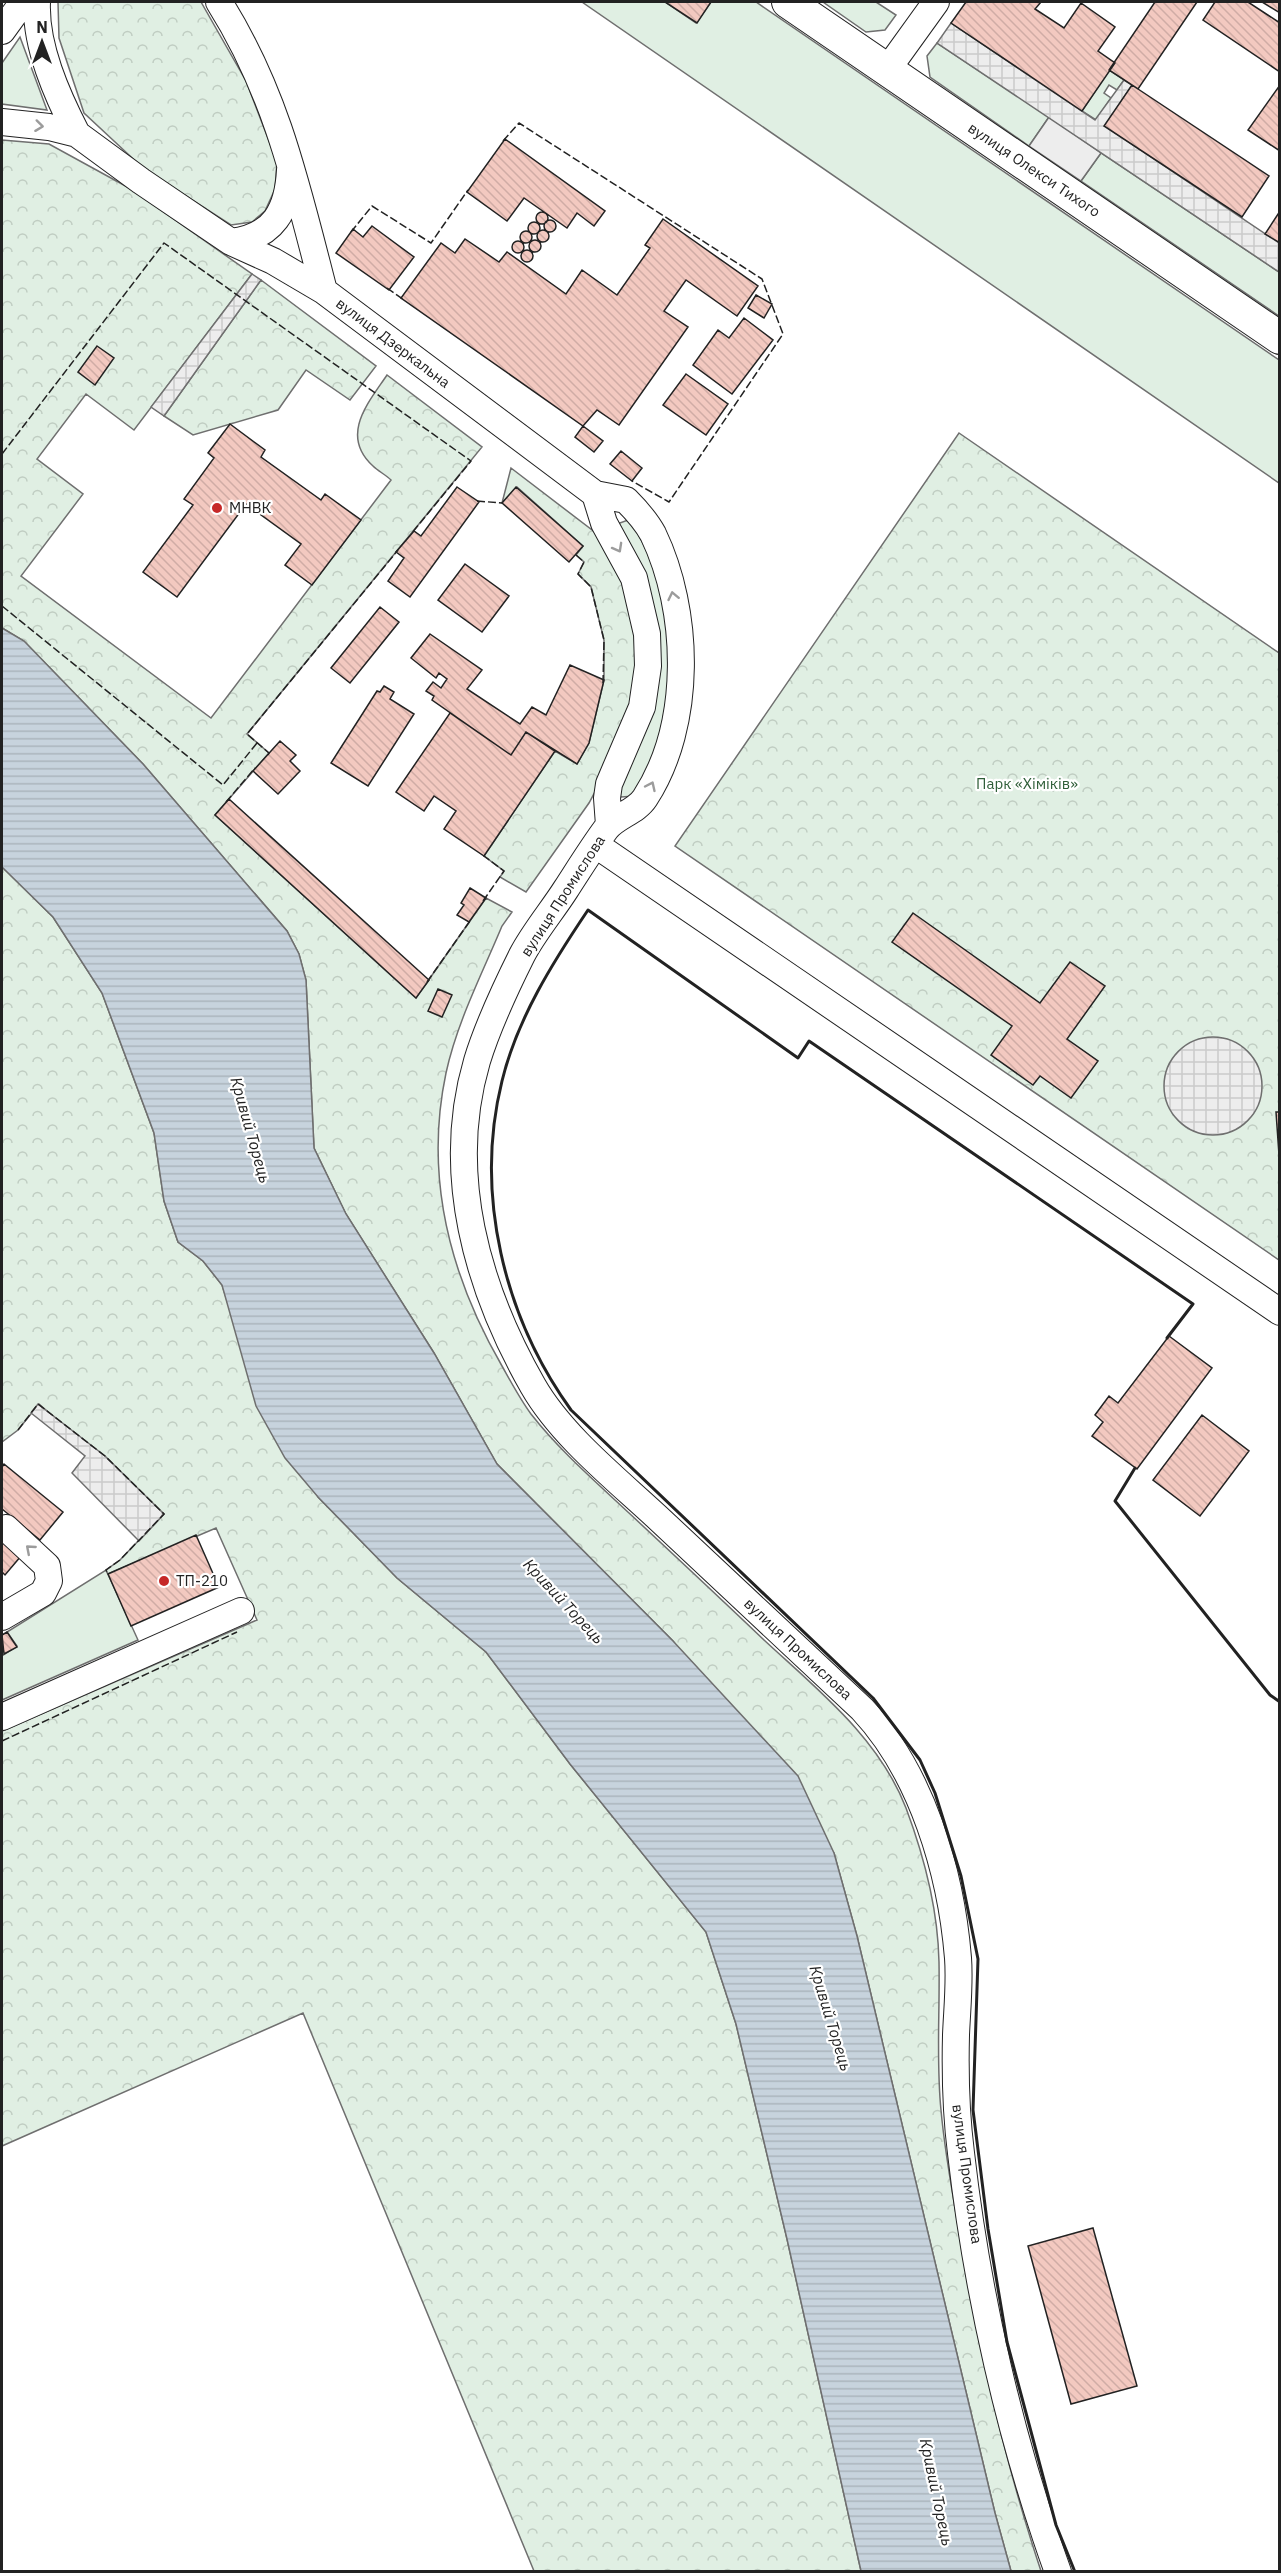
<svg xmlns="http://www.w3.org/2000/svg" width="1281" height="2573" viewBox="0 0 1281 2573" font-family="'IBM Plex Sans',sans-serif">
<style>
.grass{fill:#e0efe3;stroke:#6f6f6f;stroke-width:1.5}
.forest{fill:url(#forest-crowns);stroke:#6f6f6f;stroke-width:1.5}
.parking{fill:#ededed;stroke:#6f6f6f;stroke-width:1.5}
.plaza{fill:url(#plaza-grid);stroke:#6f6f6f;stroke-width:1.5}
.water{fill:url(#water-rules);stroke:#6f6f6f;stroke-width:1.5}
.building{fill:url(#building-back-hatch);stroke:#222;stroke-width:1.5}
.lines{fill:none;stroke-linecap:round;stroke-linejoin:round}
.minor-casing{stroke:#222;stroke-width:28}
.major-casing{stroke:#222;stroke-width:34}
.minor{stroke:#fff;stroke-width:26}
.major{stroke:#fff;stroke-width:32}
.fence{stroke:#222;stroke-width:1.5;stroke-dasharray:8 3;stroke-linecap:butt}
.wall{stroke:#222;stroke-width:3}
.oneway{stroke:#9c9c9c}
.poi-dot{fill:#c62828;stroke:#fff;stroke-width:2}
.labels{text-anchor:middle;stroke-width:4.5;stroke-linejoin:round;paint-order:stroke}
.street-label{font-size:15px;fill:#222;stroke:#fff}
.poi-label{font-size:15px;fill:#222;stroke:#fff;text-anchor:start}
.park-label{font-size:15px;fill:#2f5e38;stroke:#fff}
.water-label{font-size:16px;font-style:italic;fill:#222;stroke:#fff}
</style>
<defs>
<pattern id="forest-crowns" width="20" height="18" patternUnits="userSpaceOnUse" patternTransform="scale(1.5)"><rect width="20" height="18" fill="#e0efe3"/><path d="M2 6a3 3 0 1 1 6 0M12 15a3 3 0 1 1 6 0" fill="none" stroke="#c0cdc2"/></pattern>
<pattern id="plaza-grid" width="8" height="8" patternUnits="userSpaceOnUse" patternTransform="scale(1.5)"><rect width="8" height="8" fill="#ededed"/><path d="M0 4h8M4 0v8" fill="none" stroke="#cbcbcb"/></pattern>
<pattern id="water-rules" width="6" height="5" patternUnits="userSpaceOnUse" patternTransform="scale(1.5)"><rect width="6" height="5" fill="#c7d3dd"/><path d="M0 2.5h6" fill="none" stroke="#abb5bd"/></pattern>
<pattern id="building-back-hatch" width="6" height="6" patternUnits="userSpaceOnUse" patternTransform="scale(1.5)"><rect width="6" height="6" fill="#f3c9c0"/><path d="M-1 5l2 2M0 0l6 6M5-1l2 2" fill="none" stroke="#d0aca5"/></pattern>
</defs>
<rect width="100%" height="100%" fill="#fff"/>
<path class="grass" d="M582,2h83l31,21 15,-21h45l523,358v123z
M823,2h53l20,13 -11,15 -19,2z
M20,37l27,73 -45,-6v-41z
M937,43l112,74 -20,29 -99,-69 -3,-21z
M1109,70l15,10 -7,10 -8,-5 -5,8 7,5 -15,22 -14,-9z
M1101,153l178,119v44l-198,-135z
M628,520l4,2 24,47 8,27 9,71 -17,87 -21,42 -14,1 -4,-5v-268z
M106,1570l32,70 -136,60v-44l15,-10 -10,-14z"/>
<path class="forest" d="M58,2h143l45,79 31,81 -2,27 -10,22 -13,11 -21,3 -87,-56 -60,-56 -25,-75z
M2,140l47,4 82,45 121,85 -118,156 -48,-36 -49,65 46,35 -62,82 190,142 180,-238c-5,-5 -13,-9 -18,-14 -34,-31 -4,-64 14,-91l95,72 -235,287 22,19 -54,62 201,183 70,-100 26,14 -10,14c-20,48 -45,96 -56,147 -22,104 4,203 56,293 9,16 18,33 29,48 28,36 65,68 98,99 45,42 90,84 135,127 54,50 115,98 142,168 18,48 32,103 33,154 1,50 -3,99 2,148 4,46 13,92 21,138 19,109 44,218 79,323h-30l-16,-58 -138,-577 -23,-83 -161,-212 -176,-177 -63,-111 -88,-139 -32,-66 -8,-168 -7,-26 -12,-23 -144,-167 -119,-123 -22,-13z
M261,280l115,86 -26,34 -44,-30 -28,40 -85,25 -29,-19z
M959,433l320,220v607l-604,-414z
M511,468l85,65 31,49 14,86 -19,73 -33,62 -63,89 -26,-15 4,-6 -20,-15 71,-105 22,13 12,-21 15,-63v-40l-13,-53 -13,-13 6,-12 -8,-7 7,-9 -66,-59 -15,16z
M2,867l51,50 49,76 52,140 10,68 14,41 25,19 19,24 15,47 81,165 79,81 89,74 84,112 136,168 30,92 51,215 74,332h-327l-231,-558 -301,133v-415l255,-111 -41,-92 -108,46 -2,-4 14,-10 44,-46 -125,-110 -21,26 -16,12z"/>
<path class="parking" d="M1049,117l52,36 -20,28 -52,-35z"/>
<path class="plaza" d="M951,23l144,97 29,-40 8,5 -27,41 174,117v29l-342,-229z
M252,274l9,6 -97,136 -13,-9z
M1164 1086a49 49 0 1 1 98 0a49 49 0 1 1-98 0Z
M38,1404l67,52 59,58 -25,27 -67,-68 13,-17 -54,-43z"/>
<path class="water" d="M2,628l22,13 119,123 144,167 12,23 7,26 8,168 32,66 88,139 63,111 176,177 125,135 36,77 23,83 138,577 16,58h-150l-74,-332 -51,-215 -30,-92 -136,-168 -84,-112 -89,-74 -79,-81 -33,-39 -29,-52 -34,-121 -19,-24 -25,-19 -14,-41 -10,-68 -52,-140 -49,-76 -51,-50z"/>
<path class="building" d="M665,2h46l-14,21z
M966,2h75l-6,7 29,19 17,-25 34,24 -17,24 17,12 -33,48 -131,-88z
M1155,2h42l-59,87 -29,-19z
M1215,2h33l32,21v49l-77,-52z
M1262,2h18v11z
M1132,85l137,91 -27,41 -138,-91z
M1280,85v66l-32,-21z
M505,139l100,72 -11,15 -17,-13 -10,15 -43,-30 -17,23 -40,-29z
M1280,211v32l-15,-9z
M536 218a6 6 0 1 1 12 0a6 6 0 1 1-12 0Z
M663,219l95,67 -21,30 -51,-36 -22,31 24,16 -69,98 -22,-15 -14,16 -182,-128 40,-55 14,10 10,-14 34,23 8,-10 59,42 16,-24 35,25 33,-47 -5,-3z
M544 226a6 6 0 1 1 12 0a6 6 0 1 1-12 0Z
M528 228a6 6 0 1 1 12 0a6 6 0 1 1-12 0Z
M372,226l42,31 -25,33 -53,-37 17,-24 10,8z
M537 236a6 6 0 1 1 12 0a6 6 0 1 1-12 0Z
M520 237a6 6 0 1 1 12 0a6 6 0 1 1-12 0Z
M529 246a6 6 0 1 1 12 0a6 6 0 1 1-12 0Z
M512 247a6 6 0 1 1 12 0a6 6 0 1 1-12 0Z
M521 256a6 6 0 1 1 12 0a6 6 0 1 1-12 0Z
M756,295l16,9 -8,14 -16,-10z
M744,318l29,22 -41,54 -39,-29 25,-35 11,8z
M97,346l17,12 -19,27 -17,-13z
M686,374l42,30 -22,31 -43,-30z
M230,424l35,26 -4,7 60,43 4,-6 36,26 -49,65 -27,-20 16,-21 -55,-40 -69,93 -34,-25 50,-67 -9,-6 30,-41 -6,-5z
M583,426l20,15 -9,11 -19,-15z
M621,451l21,17 -10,13 -22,-17z
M457,487l22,15 -69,95 -22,-16 16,-23 -8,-6 18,-21 7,5z
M516,487l67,59 -14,16 -67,-59z
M465,564l44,32 -27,36 -44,-32z
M380,607l19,15 -49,61 -19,-15z
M430,634l52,36 -15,19 53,35 12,-17 14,8 24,-50 34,15 -15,63 -12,21 -51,-32 -15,23 -79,-55 2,-4 -8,-5 7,-9 8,6 6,-9 -8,-6 -3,5 -25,-20z
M384,686l10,6 -4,7 24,15 -46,72 -37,-23 46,-72 3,1z
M450,713l61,42 15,-23 29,19 -71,105 -40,-27 12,-18 -22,-15 -10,15 -28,-19z
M280,741l16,14 -6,6 10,10 -22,23 -25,-23z
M229,799l200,181 -13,18 -201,-183z
M470,888l16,10 -17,24 -12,-7 7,-10 -3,-2z
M913,913l127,90 30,-41 35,24 -38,53 31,22 -27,37 -31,-22 -7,9 -42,-30 21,-29 -120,-84z
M438,989l14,6 -10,22 -14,-6z
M1276,1112h4v57z
M1169,1336l43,32 -75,101 -45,-33 11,-14 -8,-7 14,-19 9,7z
M1202,1415l47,36 -49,65 -47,-36z
M4,1464l59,48 -23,28 -38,-31v-42z
M196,1535l23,52 -88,39 -23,-52z
M2,1539l19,17 -16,19 -3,-3z
M7,1632l10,15 -13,7 -2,-19z
M1093,2228l44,158 -66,18 -43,-158z"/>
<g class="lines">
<defs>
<path id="minor" d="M37,2c-2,44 20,93 40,132
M219,2c58,92 78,185 105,289
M2,31l21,-29
M887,70l49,-68
M2,122l47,5 28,7 64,47 90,61 42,19 51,30 271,203 31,6c10,10 20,21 27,34 37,77 40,190 -8,264 -9,14 -29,18 -39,31 -14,19 -27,40 -40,60 -14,22 -32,43 -44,66 -17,34 -34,70 -45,106 -33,112 0,227 56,325 28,49 82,92 124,131 68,64 137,128 205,192 60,64 89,163 96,249 2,25 -1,52 -2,77 -1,40 0,79 5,118 16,140 49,286 97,419
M231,242c43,-5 57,-32 59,-72
M595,494l9,29 30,55 13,56 1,32 -6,41 -33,77 -2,14 2,27
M596,845l684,467
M2,1617l41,-24 6,-12 -2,-15 -41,-38
M2,1717l239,-106"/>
<path id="major" d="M788,2l492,336"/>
</defs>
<use href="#minor" class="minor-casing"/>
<use href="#major" class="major-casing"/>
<use href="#minor" class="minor"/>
<use href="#major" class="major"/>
<path class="fence" d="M503,141l16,-18 243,156 21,55 -114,168 -37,-21
M351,232l21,-26 59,37 37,-53
M387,288l17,12
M2,454l162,-211 307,218 -60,73
M477,501l25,2
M576,555l8,7 -6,12 13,13 13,53 -1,44
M2,606l221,179 34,-42
M268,755l1,-2 -22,-19 151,-184
M226,802l29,-34
M483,901l21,-30 -20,-15 2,-3
M427,982l43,-61
M18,1430l20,-26 67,52 59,58 -44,46 -14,10 2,4
M2,1741l235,-109"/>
<path class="wall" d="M1135,1468l-20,33 155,194 10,7
M1075,2572l-19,-47 -49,-183 -19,-113 -15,-119 5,-151 -17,-83 -26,-83 -15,-33 -47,-62 -302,-288c-67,-93 -97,-216 -69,-329 15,-62 51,-119 86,-171l210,148 11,-17 384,263 -26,34"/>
</g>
<defs><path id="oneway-chevron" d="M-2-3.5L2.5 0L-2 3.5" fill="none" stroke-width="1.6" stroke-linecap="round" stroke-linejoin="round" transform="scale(1.5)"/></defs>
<g class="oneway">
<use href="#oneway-chevron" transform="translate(39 126) rotate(7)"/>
<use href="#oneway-chevron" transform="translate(618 548) rotate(61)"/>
<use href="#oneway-chevron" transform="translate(673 596) rotate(-102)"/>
<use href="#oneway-chevron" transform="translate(651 786) rotate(-65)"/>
<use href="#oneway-chevron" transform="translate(30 1549) rotate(-139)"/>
</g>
<g class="poi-dot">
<circle cx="217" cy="508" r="6"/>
<circle cx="164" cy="1581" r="6"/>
</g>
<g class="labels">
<g class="street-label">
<text transform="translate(1034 170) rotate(34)" y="5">вулиця Олекси Тихого</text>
<text transform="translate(393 343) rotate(37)" y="5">вулиця Дзеркальна</text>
<text transform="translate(563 896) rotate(-57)" y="5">вулиця Промислова</text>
<text transform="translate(798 1649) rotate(43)" y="5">вулиця Промислова</text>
<text transform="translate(967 2174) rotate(82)" y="5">вулиця Промислова</text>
</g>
<g class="poi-label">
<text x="229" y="513">МНВК</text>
<text x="176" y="1586">ТП-210</text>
</g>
<g class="park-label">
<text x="1027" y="789">Парк «Хіміків»</text>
</g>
<g class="water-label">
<text transform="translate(251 1130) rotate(74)" y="6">Кривий Торець</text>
<text transform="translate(564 1601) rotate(47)" y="6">Кривий Торець</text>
<text transform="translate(831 2018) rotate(73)" y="6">Кривий Торець</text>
<text transform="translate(937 2492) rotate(78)" y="6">Кривий Торець</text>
</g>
</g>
<rect width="1281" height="2573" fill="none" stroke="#222222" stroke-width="6"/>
<g transform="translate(42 42)" stroke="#ffffff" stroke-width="4.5" paint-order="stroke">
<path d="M0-4.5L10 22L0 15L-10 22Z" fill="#222222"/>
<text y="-9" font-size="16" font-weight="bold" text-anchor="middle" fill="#222222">N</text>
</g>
</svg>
